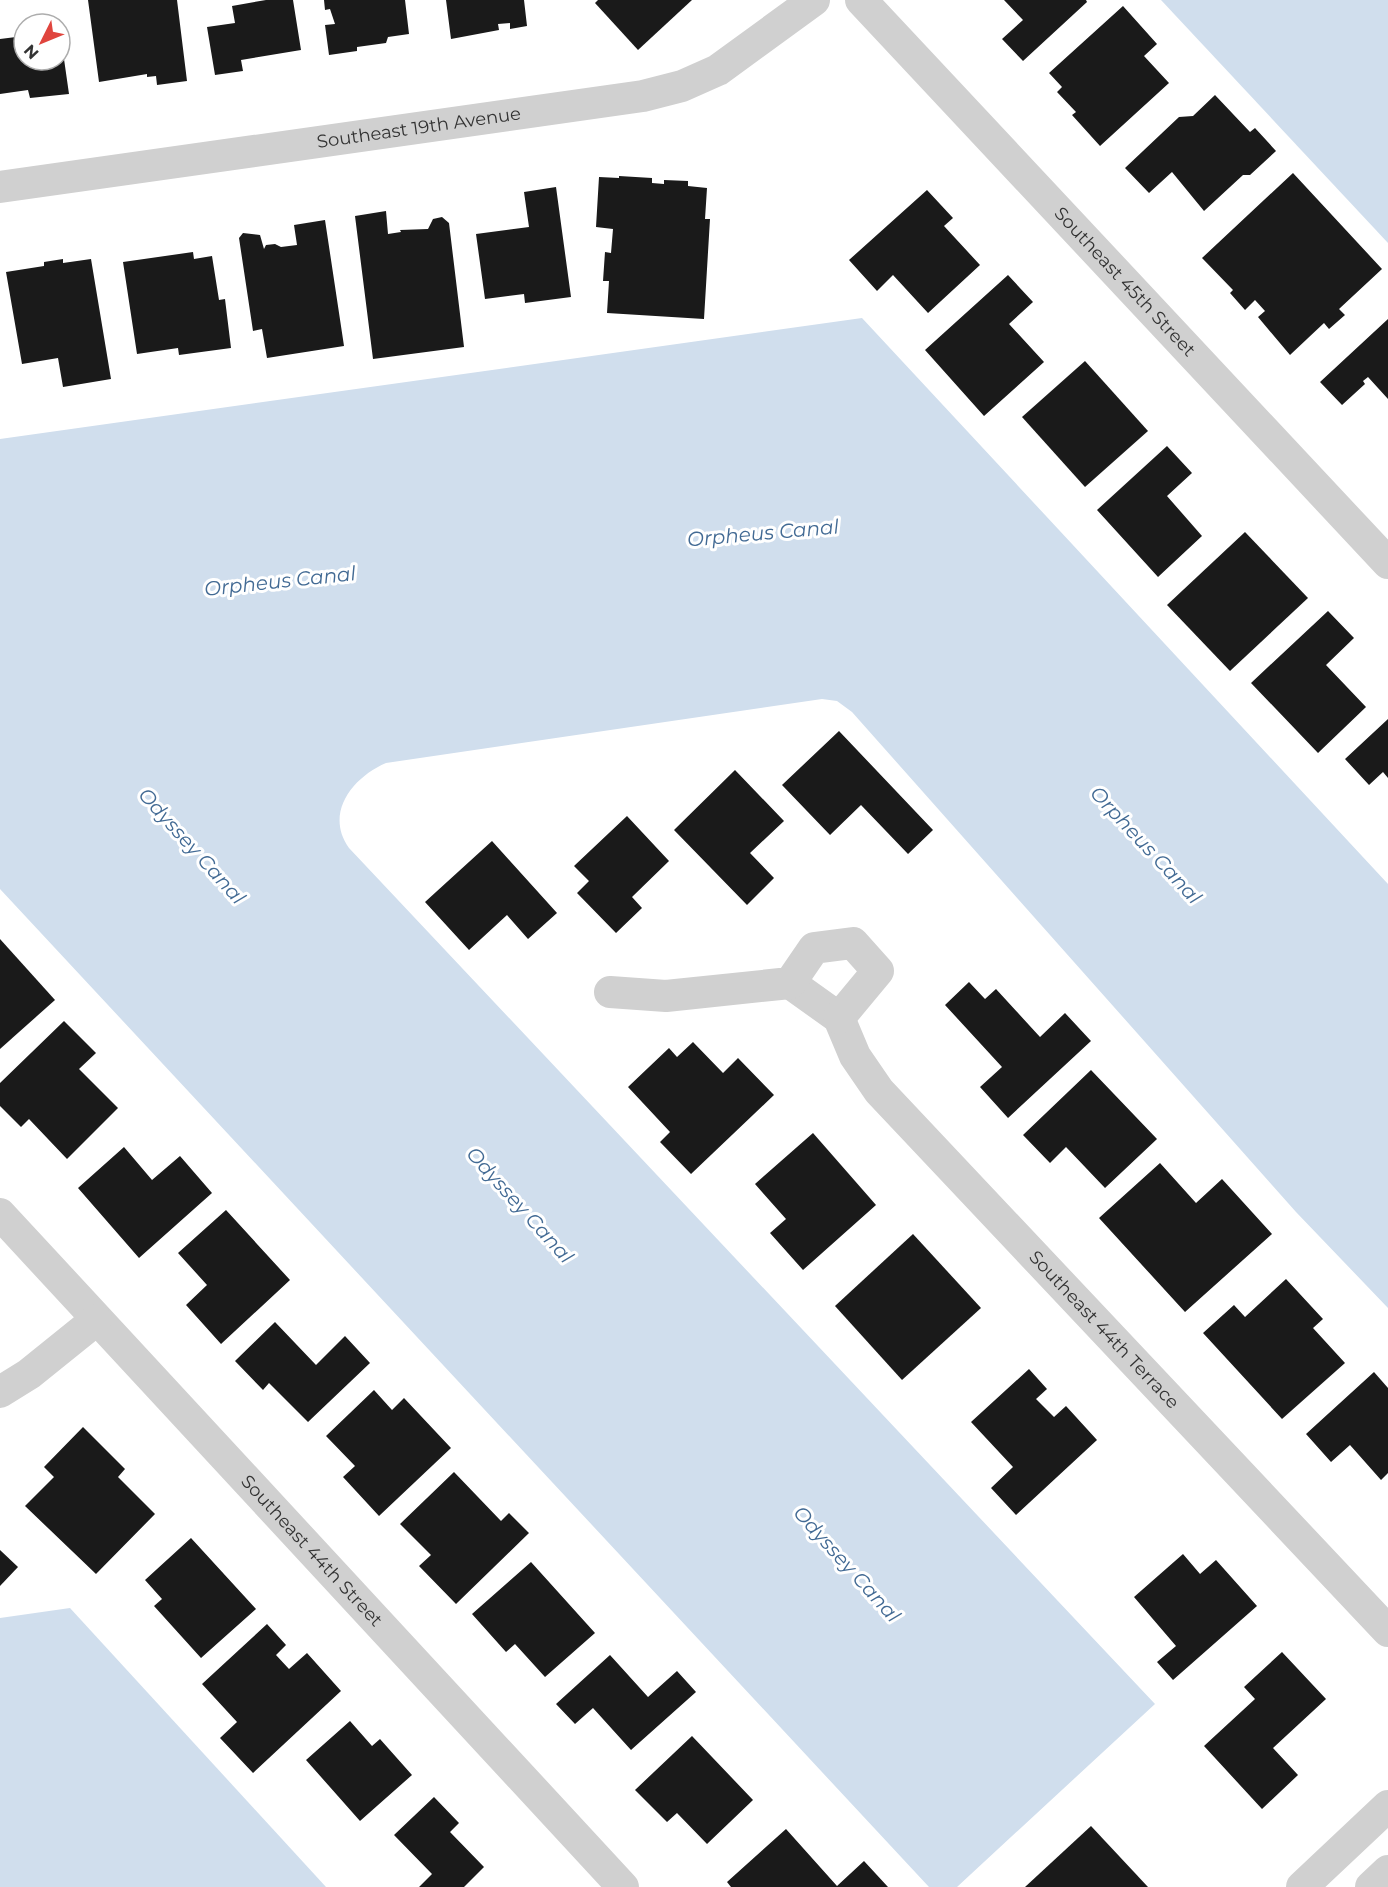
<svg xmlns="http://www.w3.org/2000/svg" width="1388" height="1887" viewBox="0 0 1388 1887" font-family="Montserrat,sans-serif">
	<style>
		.water { fill: #d0deed }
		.building { fill: #1a1a1a }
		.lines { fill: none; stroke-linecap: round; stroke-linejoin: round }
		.minor { stroke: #d0d0d0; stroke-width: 32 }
		.labels { text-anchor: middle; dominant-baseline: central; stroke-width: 6; stroke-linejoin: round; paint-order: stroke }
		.street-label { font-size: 18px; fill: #333; stroke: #fff }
		.water-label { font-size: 20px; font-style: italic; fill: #426a94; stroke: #fff }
	</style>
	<rect width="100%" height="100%" fill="#fff"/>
	<g class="water">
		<path d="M1161,0H1388V243Z"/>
		<path d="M862,318L1388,884V1308L1296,1212L852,712L837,701L822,699L386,763C353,777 324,813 349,848L1155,1704L957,1887H929L0,889V439Z"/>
		<path d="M70,1608L326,1887H0V1618Z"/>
	</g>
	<g class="building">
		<path d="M88,0H177L187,81L157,85L156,76L147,77V74L99,82Z"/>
		<path d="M266,0H293L301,50L241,60L243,71L215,75L207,27L235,23L232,6Z"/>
		<path d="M324,0H405L409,34L388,37L386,43L357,47V51L329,55L325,25L335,24L330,9L325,10Z"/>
		<path d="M446,0H524L527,26L510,29V23L498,24L499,30L451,39Z"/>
		<path d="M598,0H692L638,50L595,3Z"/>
		<path d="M1004,0H1086L1087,2L1023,61L1002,39L1023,20Z"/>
		<path d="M1123,6L1157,44L1144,56L1169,83L1100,146L1072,115L1076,112L1057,92L1062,87L1049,73Z"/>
		<path d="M59,19L60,24H27V23Z"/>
		<path d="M24,36V60H60L61,38L69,94L30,98L28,90L0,94V39Z"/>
		<path d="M1215,95L1250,132L1255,128L1276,151L1250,175H1243L1204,211L1172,172L1149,193L1125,168L1179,117L1193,116Z"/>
		<path d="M1293,173L1382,269L1339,309L1345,315L1329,329L1324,323L1290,355L1258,317L1265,311L1255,300L1245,310L1230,293L1233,290L1202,258Z"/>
		<path d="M619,176L652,178V183L664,184V180L688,181V186L707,188L705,219H710L704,319L607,313L609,281H603L605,252L611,253L613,229L596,227L599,177L619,178Z"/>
		<path d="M556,187L571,297L525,303L524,294L485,299L476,234L529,227L524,192Z"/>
		<path d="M927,190L953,218L944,226L980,265L928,313L893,275L877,291L849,260Z"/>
		<path d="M386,211L388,234L401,232L400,230L428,229L433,219L442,217L449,223L464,347L373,359L355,216Z"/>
		<path d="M325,220L344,346L267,358L262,329L253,331L239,238L243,233L260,235L264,249L266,245L275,244L281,247L297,245L294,225Z"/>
		<path d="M193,252L194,259L212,256L219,300L225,299L231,348L179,355L178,348L137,354L123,262Z"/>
		<path d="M63,259V263L91,259L111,379L63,387L58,358L22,364L6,272L44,266V262Z"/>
		<path d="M1008,275L1033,302L1009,324L1044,362L984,416L925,350Z"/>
		<path d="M1388,319V399L1368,377L1363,381L1365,384L1342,405L1320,382Z"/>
		<path d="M1085,361L1148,431L1085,487L1022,417Z"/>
		<path d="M1167,446L1192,473L1167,496L1202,536L1158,577L1097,510Z"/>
		<path d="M1245,532L1308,598L1230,671L1167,605Z"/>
		<path d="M1328,611L1354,638L1326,665L1366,707L1318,753L1251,683Z"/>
		<path d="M1388,719V778L1383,772L1369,785L1345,759Z"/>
		<path d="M839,731L933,830L908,854L861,805L830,835L782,785Z"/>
		<path d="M735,770L784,821L750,853L774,878L747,905L674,830Z"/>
		<path d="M627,816L669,861L632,897L642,908L616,933L577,893L589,881L574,866Z"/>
		<path d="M492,841L557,913L528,939L507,915L469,950L425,902Z"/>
		<path d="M0,939L55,1000L0,1049Z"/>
		<path d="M969,982L985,999L996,989L1040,1037L1065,1013L1091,1041L1008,1118L980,1087L1002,1067L945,1005Z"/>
		<path d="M64,1021L96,1053L79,1069L118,1108L67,1159L29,1119L21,1127L0,1106V1083Z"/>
		<path d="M693,1042L723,1073L738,1058L774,1095L691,1174L660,1142L670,1132L628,1087L669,1048L677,1057Z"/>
		<path d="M1091,1070L1157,1139L1105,1188L1066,1147L1050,1163L1023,1135Z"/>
		<path d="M813,1133L876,1205L803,1270L770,1233L786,1219L755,1184Z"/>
		<path d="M124,1147L152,1180L180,1156L212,1193L139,1258L78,1188Z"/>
		<path d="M1160,1163L1196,1203L1222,1179L1272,1234L1185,1312L1099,1218Z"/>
		<path d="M226,1210L290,1280L221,1344L186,1305L207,1285L178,1253Z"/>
		<path d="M913,1234L981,1308L902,1380L835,1306Z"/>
		<path d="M1286,1279L1323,1319L1313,1328L1345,1363L1282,1419L1203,1333L1234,1305L1245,1317Z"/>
		<path d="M275,1322L316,1365L345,1336L370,1363L308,1422L269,1383L263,1390L235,1361Z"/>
		<path d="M1029,1369L1047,1389L1036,1399L1054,1417L1066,1406L1097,1440L1016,1515L991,1488L1013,1467L971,1422Z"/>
		<path d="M1374,1372L1388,1388V1473L1381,1480L1350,1445L1331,1462L1306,1434Z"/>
		<path d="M374,1390L392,1410L404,1398L451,1448L379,1516L343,1477L355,1466L326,1436Z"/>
		<path d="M83,1427L125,1469L118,1477L155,1514L96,1574L25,1506L54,1477L44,1467Z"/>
		<path d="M454,1472L501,1521L509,1513L529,1533L456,1604L419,1566L431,1555L400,1524Z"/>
		<path d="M191,1538L256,1609L201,1658L154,1606L162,1599L145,1580Z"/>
		<path d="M0,1550L18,1567L0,1586Z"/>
		<path d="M1183,1554L1200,1574L1216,1560L1257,1606L1173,1680L1157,1662L1176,1646L1134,1597Z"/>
		<path d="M531,1562L595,1633L545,1677L515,1644L506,1652L472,1614Z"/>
		<path d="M267,1624L286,1645L276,1655L289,1669L307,1653L341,1691L253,1773L220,1738L237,1722L202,1684Z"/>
		<path d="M1282,1652L1326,1699L1273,1748L1298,1775L1262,1809L1204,1746L1255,1699L1244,1687Z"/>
		<path d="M610,1655L648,1697L677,1671L696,1692L631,1750L593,1708L575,1724L556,1704Z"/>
		<path d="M350,1721L372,1746L380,1739L412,1775L360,1821L306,1760Z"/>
		<path d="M692,1736L753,1800L707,1844L677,1813L667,1822L635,1790Z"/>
		<path d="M434,1797L459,1823L450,1832L484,1867L464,1887H419L432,1874L394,1835Z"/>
		<path d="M1091,1826L1148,1887H1025Z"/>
		<path d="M786,1829L837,1886L864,1861L888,1887H731L727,1882Z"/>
	</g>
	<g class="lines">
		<g class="minor">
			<path id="s1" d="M861,0L1388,563"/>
			<path id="s2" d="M0,187L643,96L682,86L718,70L814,0"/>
			<path id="s3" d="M790,983L839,1018L855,1056L879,1091L1388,1631"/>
			<path d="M610,992L666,996L790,983L814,948L853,943L878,971L839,1018"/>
			<path id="s4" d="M0,1214L623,1887"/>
			<path d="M0,1392L29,1374L96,1320"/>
			<path d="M1302,1887L1388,1806"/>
			<path d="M1371,1887L1388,1871"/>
		</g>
	</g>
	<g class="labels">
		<g class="street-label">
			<text stroke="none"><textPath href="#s2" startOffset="423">Southeast 19th Avenue</textPath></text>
			<text stroke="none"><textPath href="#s1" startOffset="386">Southeast 45th Street</textPath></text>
			<text stroke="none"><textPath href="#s3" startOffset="472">Southeast 44th Terrace</textPath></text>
			<text stroke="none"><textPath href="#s4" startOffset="459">Southeast 44th Street</textPath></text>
		</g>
		<g class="water-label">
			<text transform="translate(763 533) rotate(-5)">Orpheus Canal</text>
			<text transform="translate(280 581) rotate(-6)">Orpheus Canal</text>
			<text transform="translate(1146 845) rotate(47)">Orpheus Canal</text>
			<text transform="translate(192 846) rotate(48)">Odyssey Canal</text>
			<text transform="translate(520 1205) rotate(48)">Odyssey Canal</text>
			<text transform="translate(847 1564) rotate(48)">Odyssey Canal</text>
		</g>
	</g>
	<g transform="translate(42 42) rotate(227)"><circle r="28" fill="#ffffff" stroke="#adadad" stroke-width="1.5"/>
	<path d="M0-4.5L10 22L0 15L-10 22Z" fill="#e0453e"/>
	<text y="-9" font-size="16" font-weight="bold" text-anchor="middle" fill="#333333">N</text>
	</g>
</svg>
